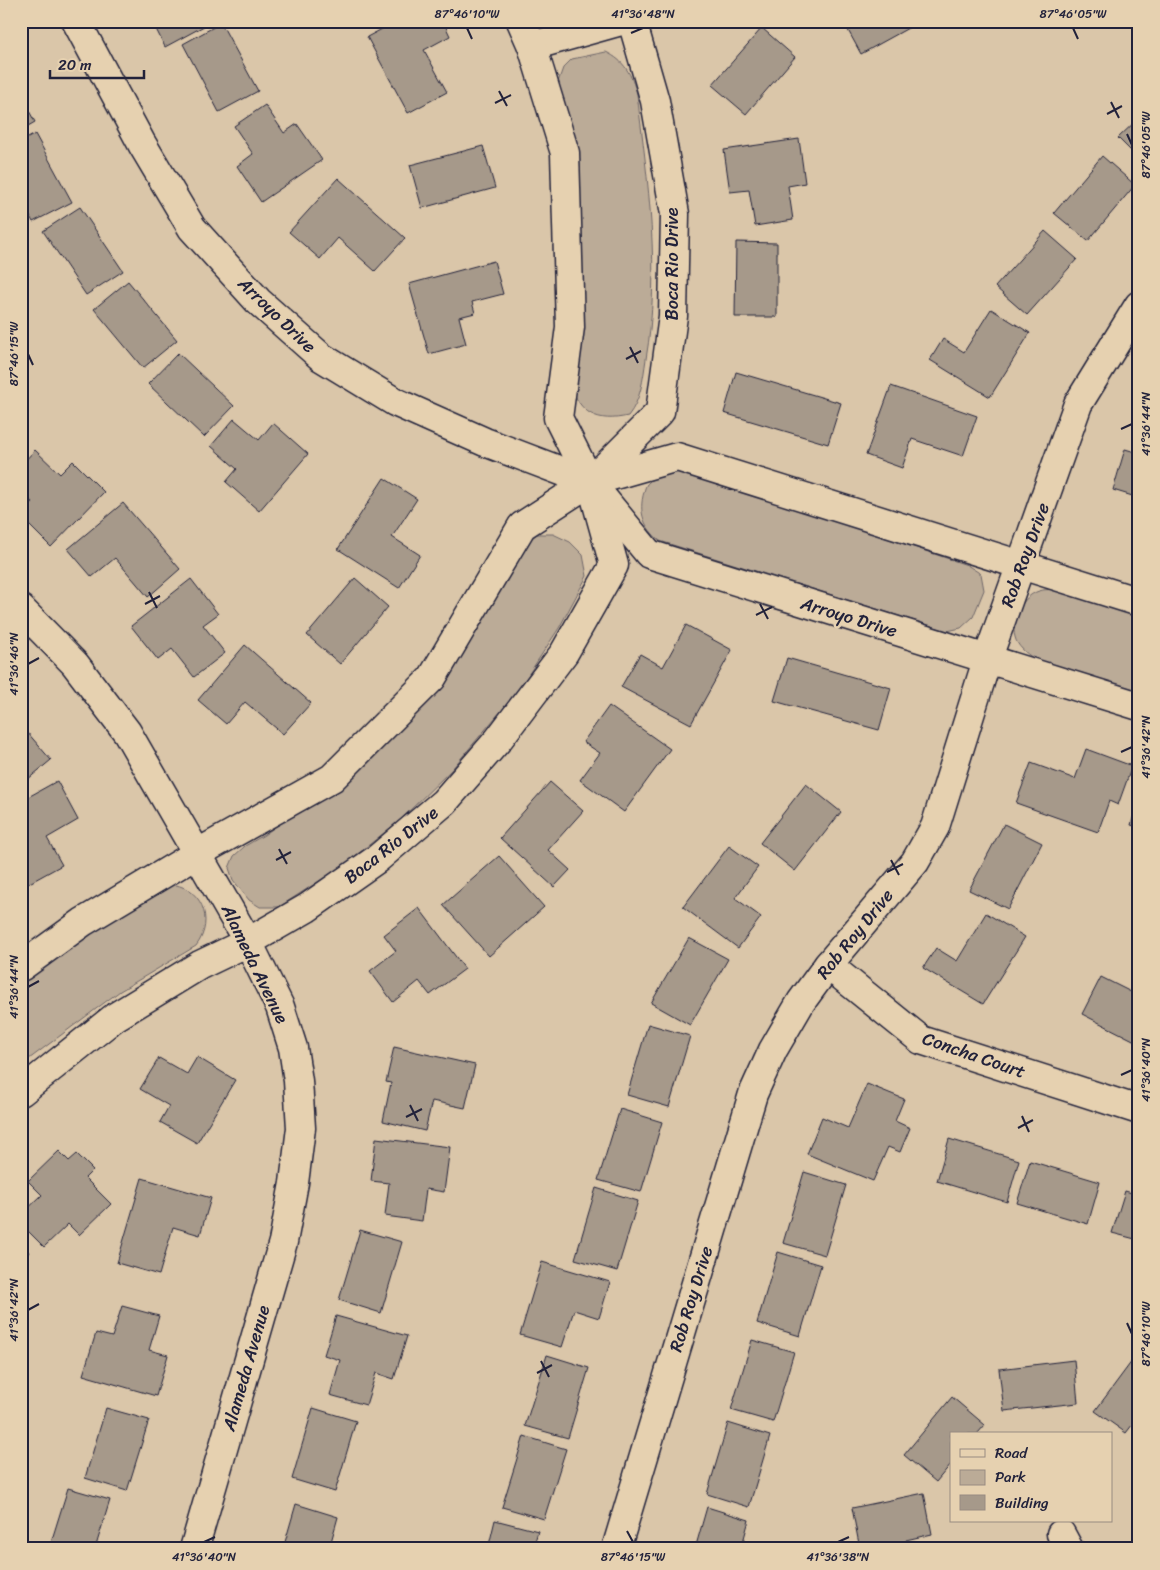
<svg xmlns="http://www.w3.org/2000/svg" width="1160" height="1570" viewBox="0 0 1160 1570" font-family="Sriracha,sans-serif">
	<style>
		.green { fill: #bbab97; stroke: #6e6669 }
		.building { fill: #a6998a; stroke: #22223b }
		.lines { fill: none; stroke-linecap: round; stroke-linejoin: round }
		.minor-casing { stroke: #22223b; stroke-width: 31 }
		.minor { stroke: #e6d1b0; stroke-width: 28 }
		.ticks { fill: none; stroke: #22223b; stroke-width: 2 }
		.labels { text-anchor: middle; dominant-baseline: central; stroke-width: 5; stroke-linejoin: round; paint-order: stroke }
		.street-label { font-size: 18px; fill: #22223b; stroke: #e6d1b0 }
		.neatline { fill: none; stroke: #22223b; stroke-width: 2 }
		.ticks-label { font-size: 12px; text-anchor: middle; fill: #22223b }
	</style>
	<rect width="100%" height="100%" fill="#dac6a9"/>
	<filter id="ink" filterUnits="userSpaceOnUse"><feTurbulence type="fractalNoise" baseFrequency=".02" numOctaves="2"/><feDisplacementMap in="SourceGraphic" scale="10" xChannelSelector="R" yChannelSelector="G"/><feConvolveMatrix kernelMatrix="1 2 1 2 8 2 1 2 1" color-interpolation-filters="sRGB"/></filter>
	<g filter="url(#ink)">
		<g class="green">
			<path d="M606,52C625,61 631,74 637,94C648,182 661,271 646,359C643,379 641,400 628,416C598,423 579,414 571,384L583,283L581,207L569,125L558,82L563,68L572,59Z"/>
			<path d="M674,470L694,473L967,565L981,574L984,590L973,617L961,628L947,631L660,541C644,527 638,513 644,492C645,488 646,484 649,482C656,475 665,473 674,470Z"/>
			<path d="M537,534H553L570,542L583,555L587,576L559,628L517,692L452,769L400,820L344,865L279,907H260L249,900L233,880L229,868L234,856L245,846L264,835L348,774L523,545Z"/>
			<path d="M1055,589L1139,616V691L1033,658C1026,653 1017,646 1015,637C1010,620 1022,596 1039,591C1044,589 1050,590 1055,589Z"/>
			<path d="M168,884C201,885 216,920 196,946L120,991L21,1065V977Z"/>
		</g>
		<g class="building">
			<path d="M152,21H202L204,26L165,47Z"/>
			<path d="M397,21H443L450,36L424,50L447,92L408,113L367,37Z"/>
			<path d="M843,21H921L861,54Z"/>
			<path d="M221,23L258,91L219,112L183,44Z"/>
			<path d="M762,28L795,57L746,114L712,85Z"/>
			<path d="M21,96L35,122L21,130Z"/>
			<path d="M265,105L284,133L297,124L322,160L261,202L237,166L253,154L234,126Z"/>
			<path d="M1139,118V159L1118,138Z"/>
			<path d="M35,134L72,202L33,222L21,200V142Z"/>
			<path d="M799,139L805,183L788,186L793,220L755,226L749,190L730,192L724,150Z"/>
			<path d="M483,146L495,188L422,208L410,165Z"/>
			<path d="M1102,156L1135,185L1088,241L1054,213Z"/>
			<path d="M338,178L405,238L375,271L338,238L320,259L289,232Z"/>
			<path d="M80,207L123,271L86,295L43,231Z"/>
			<path d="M1045,231L1077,259L1027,315L995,287Z"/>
			<path d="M736,242L777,243V317H735Z"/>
			<path d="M494,261L503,294L472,302L475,313L459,317L466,344L429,354L409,284Z"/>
			<path d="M128,281L177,340L143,368L94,309Z"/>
			<path d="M991,309L1030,333L990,397L930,360L943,339L964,352Z"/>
			<path d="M178,353L234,406L204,437L148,384Z"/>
			<path d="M736,372L841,403L828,444L724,413Z"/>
			<path d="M891,386L977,416L963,456L912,439L902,468L866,455Z"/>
			<path d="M234,419L259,440L273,423L308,454L259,511L226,482L237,469L211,446Z"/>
			<path d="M1125,449L1139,453V498L1113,490Z"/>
			<path d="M35,450L60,474L73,461L104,492L51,547L21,517V514L32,502L21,491V465Z"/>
			<path d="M384,478L417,499L392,537L420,555L399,588L338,549Z"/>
			<path d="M123,503L180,569L148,597L115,558L92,577L68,549Z"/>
			<path d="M355,578L388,607L340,664L307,635Z"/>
			<path d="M191,579L218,614L203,625L225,653L194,677L172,649L158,660L131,626Z"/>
			<path d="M686,625L732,650L691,724L621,687L640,654L663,667Z"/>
			<path d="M245,645L311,703L283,734L245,702L226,724L198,700Z"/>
			<path d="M787,658L891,688L879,730L774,701Z"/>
			<path d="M609,706L670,749L624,812L580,780L600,753L583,742Z"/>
			<path d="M21,725L51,760L21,785Z"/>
			<path d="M1086,749L1132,766L1118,805L1109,801L1098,832L1016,803L1031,763L1075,779Z"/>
			<path d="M57,781L78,820L47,838L62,865L24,886L21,882V801Z"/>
			<path d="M550,782L583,811L548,850L570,870L554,887L500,838Z"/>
			<path d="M806,784L841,812L795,871L760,843Z"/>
			<path d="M1139,798V827L1131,825Z"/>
			<path d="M1004,824L1042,843L1008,909L969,890Z"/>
			<path d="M729,846L758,867L735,898L761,917L738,948L683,907Z"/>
			<path d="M499,856L544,907L489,956L443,905Z"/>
			<path d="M419,908L465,969L430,995L419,981L393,1002L370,971L396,951L384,935Z"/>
			<path d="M986,913L1025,937L983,1004L923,968L936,948L957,961Z"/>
			<path d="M689,938L728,959L690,1025L651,1003Z"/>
			<path d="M1101,977L1139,996V1043L1082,1014Z"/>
			<path d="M648,1024L690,1036L669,1107L627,1095Z"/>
			<path d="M394,1047L475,1065L465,1108L432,1101L425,1131L383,1121L391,1083L386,1082Z"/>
			<path d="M197,1057L235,1080L197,1143L160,1122L169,1106L140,1089L159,1058L187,1074Z"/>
			<path d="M867,1084L904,1099L895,1121L910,1128L900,1152L888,1147L873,1181L807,1154L822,1117L848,1128Z"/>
			<path d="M620,1109L662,1122L641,1192L598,1180Z"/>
			<path d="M376,1138L450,1147L444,1192L426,1189L422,1221L385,1216L389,1183L371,1181Z"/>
			<path d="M949,1139L1019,1160L1007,1202L937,1181Z"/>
			<path d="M59,1151L69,1161L77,1154L93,1170L85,1178L111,1204L79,1235L68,1224L44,1247L21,1224V1215L42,1195L28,1181Z"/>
			<path d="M1030,1161L1100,1182L1088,1224L1017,1203Z"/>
			<path d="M804,1172L846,1185L825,1255L783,1243Z"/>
			<path d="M142,1178L211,1198L200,1235L173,1227L159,1275L117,1263Z"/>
			<path d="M596,1188L638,1201L617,1271L575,1259Z"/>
			<path d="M1125,1191L1139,1195V1240L1112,1233Z"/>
			<path d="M360,1230L402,1242L381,1313L339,1300Z"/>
			<path d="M21,1246L29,1252L21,1262Z"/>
			<path d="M778,1252L821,1265L800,1336L757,1323Z"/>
			<path d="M542,1262L610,1282L599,1318L574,1310L562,1347L520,1335Z"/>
			<path d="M122,1306L159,1316L149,1350L168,1355L156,1396L83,1375L96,1333L112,1337Z"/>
			<path d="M336,1316L407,1336L394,1379L376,1373L366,1405L330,1395L340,1360L324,1355Z"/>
			<path d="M752,1340L794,1352L773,1422L731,1410Z"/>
			<path d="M1138,1353L1139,1416L1126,1433L1095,1411Z"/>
			<path d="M547,1355L589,1368L568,1438L525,1426Z"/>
			<path d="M1074,1360L1078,1403L1004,1411L999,1369Z"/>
			<path d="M952,1397L985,1425L977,1434H951V1464L936,1482L904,1455Z"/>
			<path d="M106,1408L149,1420L127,1491L85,1478Z"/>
			<path d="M313,1408L356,1421L335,1492L292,1479Z"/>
			<path d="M728,1423L770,1436L749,1507L707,1494Z"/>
			<path d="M524,1436L566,1449L544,1519L502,1507Z"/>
			<path d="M68,1488L110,1500L95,1549H49Z"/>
			<path d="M924,1493L932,1534L906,1540L908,1549H860L852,1508Z"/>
			<path d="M296,1504L338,1517L329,1549H283Z"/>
			<path d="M707,1507L749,1520L741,1549H695Z"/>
			<path d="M495,1520L538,1531L533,1549H488Z"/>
		</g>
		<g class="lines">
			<defs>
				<g id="minor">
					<path d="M76,21L142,144L192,228L258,301L321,357L395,402L485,442L590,482L649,554L1139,706"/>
					<path d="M532,46L621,21"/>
					<path d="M591,481L660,412L673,316L675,214L655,101L632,21"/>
					<path d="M590,482L677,457L1139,602"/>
					<path d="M21,609L75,664L127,732L248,942L280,1007L293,1048L298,1081L301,1128L294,1183L283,1242L194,1549"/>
					<path d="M828,965L921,1040L1139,1110"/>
					<path d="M21,967L83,922L198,853L332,778L432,678L522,526L590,482L558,418L570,327L565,153L532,46L521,21"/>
					<path d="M21,1092L115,1017L200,965L248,942L307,908L377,859L444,802L498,740L564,653L614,565L594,493"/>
					<path d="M1061,1534L1069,1549"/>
					<path d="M616,1549L753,1094L773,1050L801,1002L828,965L915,862L935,827L987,660L1078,404L1139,305"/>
				</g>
			</defs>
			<use href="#minor" class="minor-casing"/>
			<use href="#minor" class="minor"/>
		</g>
	</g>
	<path class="ticks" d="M467,28L472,39M1073,28L1078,39M631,33L643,28M499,91L507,106M1111,102L1119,118M495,103L511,95M1107,114L1122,106M1127,134L1132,145M630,347L638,363M28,354L33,365M626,359L641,351M1121,429L1132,424M149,592L157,608M145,604L160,596M760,604L768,619M756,615L772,607M28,664L39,658M1121,752L1132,747M279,849L287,864M276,860L291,852M891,860L899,875M887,872L903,864M28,987L39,981M1121,1075L1132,1070M410,1105L418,1121M1022,1116L1029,1132M406,1117L422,1109M1018,1128L1033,1120M28,1310L39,1304M1127,1323L1132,1334M541,1361L549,1377M537,1373L552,1365M627,1531L633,1542M204,1542L215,1537M838,1542L849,1537"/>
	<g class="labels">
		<g class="street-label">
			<text transform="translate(672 264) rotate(-90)">Boca Rio Drive</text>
			<text transform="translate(277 315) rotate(44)">Arroyo Drive</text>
			<text transform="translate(1025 555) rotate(-70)">Rob Roy Drive</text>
			<text transform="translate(849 617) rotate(17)">Arroyo Drive</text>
			<text transform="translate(391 845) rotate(-38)">Boca Rio Drive</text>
			<text transform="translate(855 934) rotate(-51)">Rob Roy Drive</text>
			<text transform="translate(255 964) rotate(64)">Alameda Avenue</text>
			<text transform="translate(974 1055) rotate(19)">Concha Court</text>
			<text transform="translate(691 1299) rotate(-73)">Rob Roy Drive</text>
			<text transform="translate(246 1368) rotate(-74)">Alameda Avenue</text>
		</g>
	</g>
	<rect width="1160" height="1570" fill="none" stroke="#e6d1b0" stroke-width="55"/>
	<rect x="950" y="1432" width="162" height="90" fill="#e6d1b0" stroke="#988b81"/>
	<rect x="960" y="1449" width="25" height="8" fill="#e6d1b0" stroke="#988b81"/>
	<text x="995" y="1458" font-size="15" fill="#22223b">Road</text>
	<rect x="960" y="1470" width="25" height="15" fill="#bbab97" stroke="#988b81"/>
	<text x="995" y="1482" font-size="15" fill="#22223b">Park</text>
	<rect x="960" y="1495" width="25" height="15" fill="#a6998a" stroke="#988b81"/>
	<text x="995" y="1508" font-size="15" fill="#22223b">Building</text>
	<path d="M50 70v8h94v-8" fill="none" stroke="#22223b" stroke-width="2.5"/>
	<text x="58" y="70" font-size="15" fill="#22223b" stroke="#e6d1b0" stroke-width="4" paint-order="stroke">20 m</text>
	<rect x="28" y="28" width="1104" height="1514" class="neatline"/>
	<g class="ticks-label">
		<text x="467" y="18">87°46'10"W</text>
		<text x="643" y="18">41°36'48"N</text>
		<text x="1073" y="18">87°46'05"W</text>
		<text transform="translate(1146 145) rotate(-90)" y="4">87°46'05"W</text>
		<text transform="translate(14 354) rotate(-90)" y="4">87°46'15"W</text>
		<text transform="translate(1146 424) rotate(-90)" y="4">41°36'44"N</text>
		<text transform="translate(14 664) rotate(-90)" y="4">41°36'46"N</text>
		<text transform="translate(1146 747) rotate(-90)" y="4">41°36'42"N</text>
		<text transform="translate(14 987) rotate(-90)" y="4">41°36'44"N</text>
		<text transform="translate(1146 1070) rotate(-90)" y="4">41°36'40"N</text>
		<text transform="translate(14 1310) rotate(-90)" y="4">41°36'42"N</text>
		<text transform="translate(1146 1334) rotate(-90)" y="4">87°46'10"W</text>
		<text x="204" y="1561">41°36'40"N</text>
		<text x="633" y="1561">87°46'15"W</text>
		<text x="838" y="1561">41°36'38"N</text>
	</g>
</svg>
